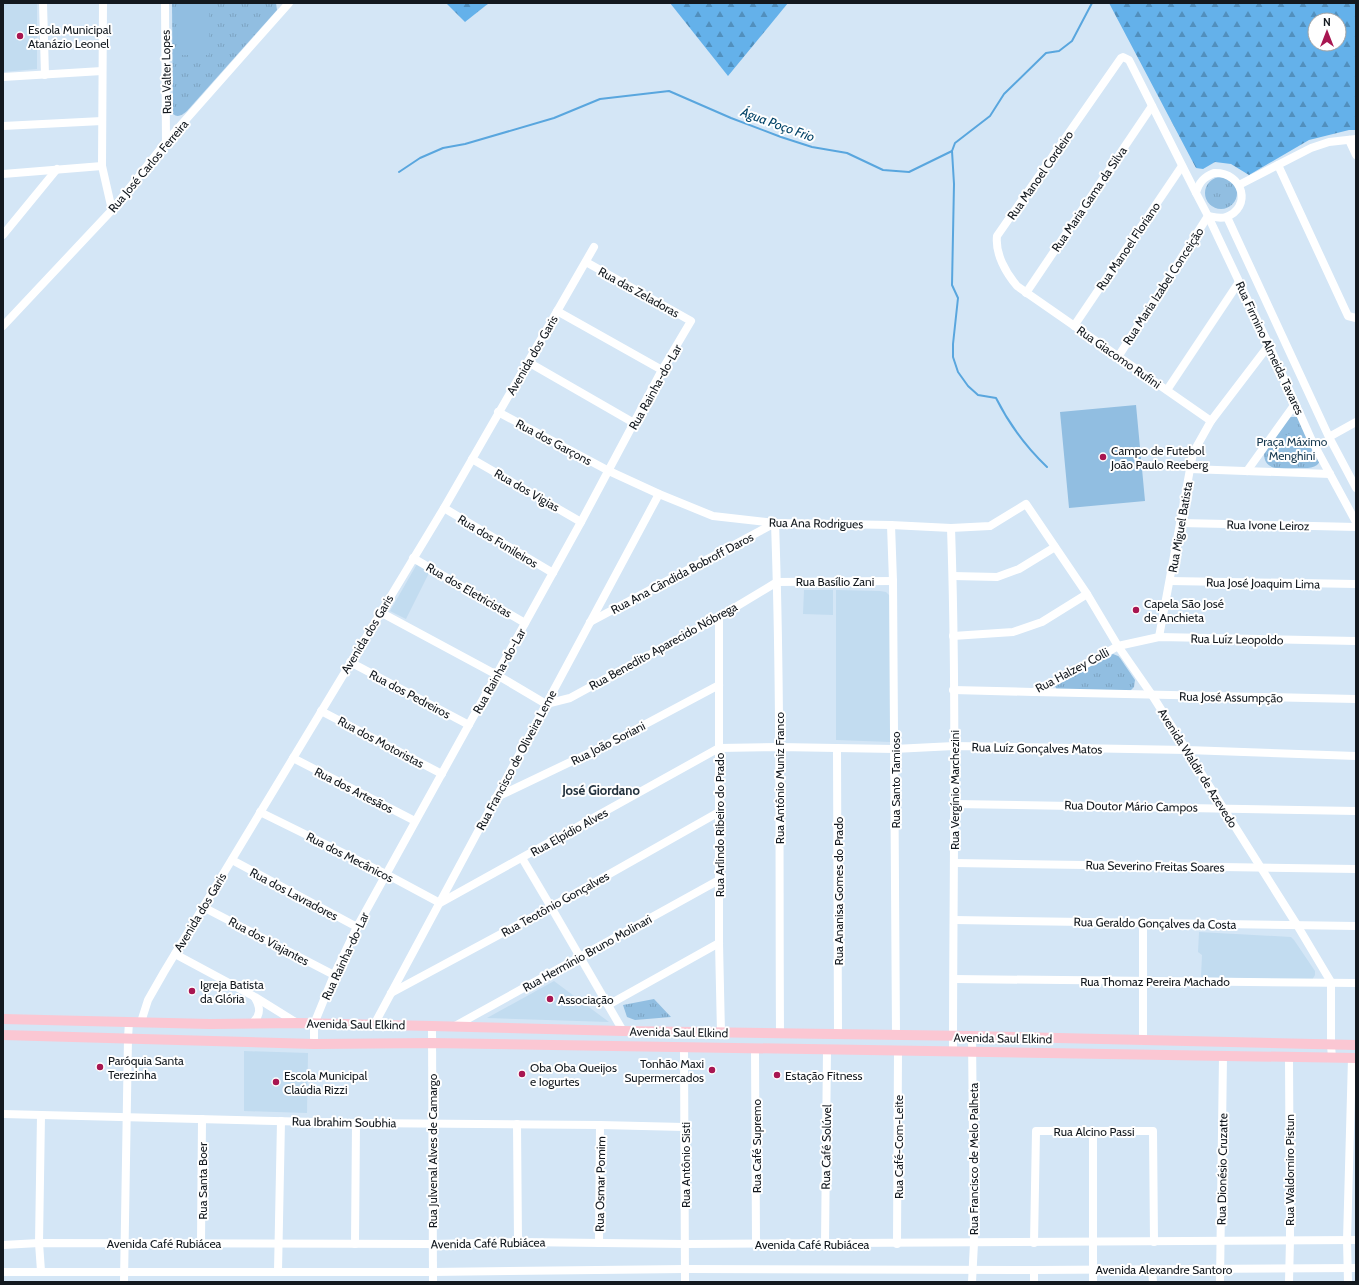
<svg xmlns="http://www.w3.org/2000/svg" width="1359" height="1285" viewBox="0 0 1359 1285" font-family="Cabin,sans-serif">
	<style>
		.built { fill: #c2dcf0 }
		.grass { fill: url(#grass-tufts) }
		.forest { fill: url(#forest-firs); fill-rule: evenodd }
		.pitch { fill: #91bee1 }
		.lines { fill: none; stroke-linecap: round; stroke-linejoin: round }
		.stream { stroke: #59a6de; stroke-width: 2 }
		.minor { stroke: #fff; stroke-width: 8 }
		.major { stroke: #fbc7d3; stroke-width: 10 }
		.poi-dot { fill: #a81651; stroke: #fff; stroke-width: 1.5 }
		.labels { text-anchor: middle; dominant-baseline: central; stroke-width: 4; stroke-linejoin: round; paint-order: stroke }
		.poi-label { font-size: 12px; fill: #13191f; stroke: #fff; text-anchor: start }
		.street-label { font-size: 12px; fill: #13191f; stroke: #fff }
		.park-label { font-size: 12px; fill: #173950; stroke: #fff }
		.water-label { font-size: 13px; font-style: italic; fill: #014266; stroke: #fff }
		.neighbourhood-label { font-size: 13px; font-weight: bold; fill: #24333f; stroke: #fff }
	</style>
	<defs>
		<pattern id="grass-tufts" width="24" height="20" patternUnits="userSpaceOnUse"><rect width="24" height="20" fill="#91bee1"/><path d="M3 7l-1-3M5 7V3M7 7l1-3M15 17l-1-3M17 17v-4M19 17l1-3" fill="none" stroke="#7ca3c1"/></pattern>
		<pattern id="forest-firs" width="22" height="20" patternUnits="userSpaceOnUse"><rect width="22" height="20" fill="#64b1ea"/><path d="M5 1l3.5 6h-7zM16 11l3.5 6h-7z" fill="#518fbd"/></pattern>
	</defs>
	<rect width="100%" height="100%" fill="#d4e6f6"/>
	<g class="built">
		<path d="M3,3H37V69L3,72Z"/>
		<path d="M417,564L430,571L406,619L390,611Z"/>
		<path d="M804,590H833V615L803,614Z"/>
		<path d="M836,590L880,591L886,592L890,596L891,742L836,740Z"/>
		<path d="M1199,932L1291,937L1294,940L1315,971V975L1312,980H1309L1201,977L1202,955L1198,952Z"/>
		<path d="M554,981L609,1022L487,1018Z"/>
		<path d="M244,1051L308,1053L307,1113L244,1111Z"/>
	</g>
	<g class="grass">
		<path d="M172,3H276L277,10L187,111C182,115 178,118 173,114Z"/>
		<circle cx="1221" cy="193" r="16"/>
		<path d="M1291,417H1298L1320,460C1319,463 1319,463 1317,465C1312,469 1304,468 1298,468C1285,469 1263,473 1264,452L1288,418Z"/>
		<path d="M1113,654L1118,656L1120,658L1135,680L1134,687L1129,692L1057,690L1055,686L1057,683Z"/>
		<path d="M654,999L671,1017L635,1020L627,1017L623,1005Z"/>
	</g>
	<g class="forest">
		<path d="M446,3H489L465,22Z"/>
		<path d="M670,3H788L728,76Z"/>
		<path d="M1109,3H1356V130H1349L1309,140L1249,175L1231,164L1215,162L1203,169L1196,168ZM1315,20H1339V44H1315Z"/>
	</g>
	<g class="pitch">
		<path d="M209,3V55H178L177,4Z"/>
		<path d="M1136,405L1145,501L1069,508L1060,412Z"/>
		<path d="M1298,429L1312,456L1296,463L1283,437Z"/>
	</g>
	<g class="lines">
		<g class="stream">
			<path d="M952,151L954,184L952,285L958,298L953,344V357L958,372L968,386L978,395L996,398C1009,424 1026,447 1047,467"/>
			<path d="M399,172L420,158L443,148L465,144L554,118L600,99L669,91L731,118L781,137L812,147L847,153L883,170L909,172L952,151L955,143L990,116L1004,94L1046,53L1059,51L1072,41L1092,3"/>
		</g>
		<g class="minor">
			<path d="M43,3L45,75"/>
			<path d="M103,3L102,166L112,210"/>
			<path d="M165,3L166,142"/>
			<path d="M3,77L102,71"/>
			<path d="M3,126L102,121"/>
			<path d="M1349,140L1356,155"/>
			<path d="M1278,165L1348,316L1356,318"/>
			<path d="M1214,173C1244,172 1252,208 1226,217C1220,219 1214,217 1208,216L1196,193C1199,182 1204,177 1214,173Z"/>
			<path d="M3,174L102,166"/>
			<path d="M1239,185L1311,148L1329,142L1356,139"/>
			<path d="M1196,193L1129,60L1123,57L1121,58L997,236C995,254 1006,273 1017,286L1211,421"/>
			<path d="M1208,216L1269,345L1312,441L1356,522"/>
			<path d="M1227,217L1329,437L1356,488"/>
			<path d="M3,235L57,169"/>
			<path d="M1026,293L1152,106"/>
			<path d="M557,311L662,370"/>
			<path d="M3,326L112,210L166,142L289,3"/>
			<path d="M1074,326L1182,166"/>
			<path d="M1118,357L1208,216"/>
			<path d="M528,362L634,423"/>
			<path d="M1167,390L1239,282"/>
			<path d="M498,412L609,471L659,494L713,516L775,523L891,525L951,528L990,526L1026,504L1087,594L1118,646L1152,695L1297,925L1331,982V1045L1332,1058"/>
			<path d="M1329,437L1356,422"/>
			<path d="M472,459L581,522"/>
			<path d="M1190,469L1330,474"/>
			<path d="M1247,471L1295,404"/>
			<path d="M444,508L553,573"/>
			<path d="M1180,523L1356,527"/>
			<path d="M891,525L893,581L896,1035"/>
			<path d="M951,528C957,703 953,877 953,1052"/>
			<path d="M413,558L525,623"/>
			<path d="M953,576L997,577L1019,569L1055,547"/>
			<path d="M1170,581L1356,584"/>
			<path d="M380,612L497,675L546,704L570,698L719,617L777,582L893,581"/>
			<path d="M719,617V943L721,1033"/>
			<path d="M590,622L775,523C781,693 779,863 780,1033"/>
			<path d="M953,636L1013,632L1042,622L1087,594"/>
			<path d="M1159,637L1193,453L1211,421L1269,345"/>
			<path d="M350,662L469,725"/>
			<path d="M953,690L1033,692L1060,679L1118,646L1159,637L1356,641"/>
			<path d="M1035,692L1356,699"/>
			<path d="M321,711L442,774"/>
			<path d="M837,748L838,1034"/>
			<path d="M293,758L415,821"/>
			<path d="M495,798L610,743L719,685"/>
			<path d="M954,804L1356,811"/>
			<path d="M260,812L386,874L440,903L719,748L779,747L894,749L954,746L1187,750L1356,756"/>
			<path d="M522,858L551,907L623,1031"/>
			<path d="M232,860L357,927"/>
			<path d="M954,863L1356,869"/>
			<path d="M203,907L334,975"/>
			<path d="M954,920L1356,926"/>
			<path d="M1143,923V1041"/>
			<path d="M175,954L255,997L297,1023"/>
			<path d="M954,979L1356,983"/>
			<path d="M391,993L551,907L719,812"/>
			<path d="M608,1005L719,943"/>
			<path d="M141,1022L148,1000L164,972L444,508L594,247"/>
			<path d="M251,1024C261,1016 261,1008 255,998"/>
			<path d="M374,1025L659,494"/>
			<path d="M432,1026L433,1282"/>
			<path d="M455,1026L719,880"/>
			<path d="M314,1044V1024L334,975L357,927L581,522L662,370L691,321L586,262"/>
			<path d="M684,1047L685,1282"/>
			<path d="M755,1048L756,1244"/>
			<path d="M3,1114L356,1123L600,1125L684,1127"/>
			<path d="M41,1115L39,1243L41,1271"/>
			<path d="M517,1124L518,1242"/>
			<path d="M1093,1131V1282"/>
			<path d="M599,1243L600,1125"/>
			<path d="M1034,1243L1036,1131H1153L1154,1242"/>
			<path d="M201,1244L202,1119"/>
			<path d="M355,1244L356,1123"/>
			<path d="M825,1244L827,1050"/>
			<path d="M897,1244L898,1051"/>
			<path d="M3,1245L39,1243L433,1244L518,1242L685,1244L1356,1240"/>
			<path d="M1152,1269L1153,1282"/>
			<path d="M1034,1270V1282"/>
			<path d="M278,1271L281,1121"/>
			<path d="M3,1272H433L685,1269L1034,1270L1356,1268"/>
			<path d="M124,1282L128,1038L129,1022"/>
			<path d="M972,1282L974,1243L972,1036"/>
			<path d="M1220,1282L1223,1056"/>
			<path d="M1289,1282L1290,1240L1289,1057"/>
			<path d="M1348,1282L1347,1240L1352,1058"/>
		</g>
		<g class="major">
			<path d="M3,1019L210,1024L297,1023L432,1026L623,1031L972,1036L1356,1045"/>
			<path d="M3,1035L314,1044L432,1043L1356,1058"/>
		</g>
	</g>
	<g class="poi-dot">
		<circle cx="20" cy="36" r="4"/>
		<circle cx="1103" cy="457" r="4"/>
		<circle cx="1136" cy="610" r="4"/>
		<circle cx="192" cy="991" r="4"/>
		<circle cx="550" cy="999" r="4"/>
		<circle cx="100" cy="1067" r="4"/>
		<circle cx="712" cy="1070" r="4"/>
		<circle cx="522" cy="1074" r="4"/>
		<circle cx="777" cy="1075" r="4"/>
		<circle cx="276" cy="1082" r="4"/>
	</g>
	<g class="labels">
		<g class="poi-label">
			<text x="28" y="29">Escola Municipal<tspan x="28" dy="14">Atanázio Leonel</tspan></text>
			<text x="1111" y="450">Campo de Futebol<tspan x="1111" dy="14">João Paulo Reeberg</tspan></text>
			<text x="1144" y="603">Capela São José<tspan x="1144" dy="14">de Anchieta</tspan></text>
			<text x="200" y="984">Igreja Batista<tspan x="200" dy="14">da Glória</tspan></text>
			<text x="558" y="999">Associação</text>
			<text x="108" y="1060">Paróquia Santa<tspan x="108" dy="14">Terezinha</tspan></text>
			<text x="704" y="1063" text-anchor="end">Tonhão Maxi<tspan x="704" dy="14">Supermercados</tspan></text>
			<text x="530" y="1067">Oba Oba Queijos<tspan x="530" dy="14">e Iogurtes</tspan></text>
			<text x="284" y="1075">Escola Municipal<tspan x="284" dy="14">Claúdia Rizzi</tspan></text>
			<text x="785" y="1075">Estação Fitness</text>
		</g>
		<g class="street-label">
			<text transform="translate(166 72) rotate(-91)">Rua Valter Lopes</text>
			<text transform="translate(148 166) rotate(-50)">Rua José Carlos Ferreira</text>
			<text transform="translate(1040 175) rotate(-55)">Rua Manoel Cordeiro</text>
			<text transform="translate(1089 199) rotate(-56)">Rua Maria Gama da Silva</text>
			<text transform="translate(1128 246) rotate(-56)">Rua Manoel Floriano</text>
			<text transform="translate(1163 286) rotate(-57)">Rua Maria Izabel Conceição</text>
			<text transform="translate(639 292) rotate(29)">Rua das Zeladoras</text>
			<text transform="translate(1270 348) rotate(65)">Rua Firmino Almeida Tavares</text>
			<text transform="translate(532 355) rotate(-60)">Avenida dos Garis</text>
			<text transform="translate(1119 357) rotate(35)">Rua Giacomo Rufini</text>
			<text transform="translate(655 387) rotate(-61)">Rua Rainha-do-Lar</text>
			<text transform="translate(554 442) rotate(28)">Rua dos Garçons</text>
			<text transform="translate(527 490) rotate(30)">Rua dos Vigias</text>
			<text transform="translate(816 523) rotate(1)">Rua Ana Rodrigues</text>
			<text transform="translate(1268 525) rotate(1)">Rua Ivone Leiroz</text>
			<text transform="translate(1180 527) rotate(-80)">Rua Miguel Batista</text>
			<text transform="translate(498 541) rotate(31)">Rua dos Funileiros</text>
			<text transform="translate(682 573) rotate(-28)">Rua Ana Cândida Bobroff Daros</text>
			<text x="835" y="581">Rua Basílio Zani</text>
			<text transform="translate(1263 583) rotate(1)">Rua José Joaquim Lima</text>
			<text transform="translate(469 590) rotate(30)">Rua dos Eletricistas</text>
			<text transform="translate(367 634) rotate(-59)">Avenida dos Garis</text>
			<text transform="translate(1237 639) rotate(1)">Rua Luíz Leopoldo</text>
			<text transform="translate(663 646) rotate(-29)">Rua Benedito Aparecido Nóbrega</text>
			<text transform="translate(1072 670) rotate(-28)">Rua Halzey Colli</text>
			<text transform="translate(499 671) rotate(-61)">Rua Rainha-do-Lar</text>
			<text transform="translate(410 694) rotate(28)">Rua dos Pedreiros</text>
			<text transform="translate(1231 697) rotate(1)">Rua José Assumpção</text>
			<text transform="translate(381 742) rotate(28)">Rua dos Motoristas</text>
			<text transform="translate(608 743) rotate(-27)">Rua João Soriani</text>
			<text transform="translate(1037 748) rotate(1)">Rua Luíz Gonçalves Matos</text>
			<text transform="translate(516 760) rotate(-62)">Rua Francisco de Oliveira Leme</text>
			<text transform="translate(1198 768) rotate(58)">Avenida Waldir de Azevedo</text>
			<text transform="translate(779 778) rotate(-90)">Rua Antônio Muniz Franco</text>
			<text transform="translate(895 780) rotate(-90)">Rua Santo Tamioso</text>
			<text transform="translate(354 790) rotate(27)">Rua dos Artesãos</text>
			<text transform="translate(954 790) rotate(-90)">Rua Vergínio Marchezini</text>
			<text transform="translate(1131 806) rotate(1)">Rua Doutor Mário Campos</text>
			<text transform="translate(719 825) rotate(-90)">Rua Arlindo Ribeiro do Prado</text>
			<text transform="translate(569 832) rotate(-29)">Rua Elpídio Alves</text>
			<text transform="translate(350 857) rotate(27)">Rua dos Mecânicos</text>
			<text transform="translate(1155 866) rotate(1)">Rua Severino Freitas Soares</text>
			<text transform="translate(838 891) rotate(-90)">Rua Ananisa Gomes do Prado</text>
			<text transform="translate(294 894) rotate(28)">Rua dos Lavradores</text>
			<text transform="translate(555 904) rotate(-29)">Rua Teotônio Gonçalves</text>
			<text transform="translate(200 912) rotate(-59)">Avenida dos Garis</text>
			<text transform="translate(1155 923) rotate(1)">Rua Geraldo Gonçalves da Costa</text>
			<text transform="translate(269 941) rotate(28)">Rua dos Viajantes</text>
			<text transform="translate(587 953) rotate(-29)">Rua Hermínio Bruno Molinari</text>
			<text transform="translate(345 956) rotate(-65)">Rua Rainha-do-Lar</text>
			<text x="1155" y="981">Rua Thomaz Pereira Machado</text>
			<text transform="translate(356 1024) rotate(1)">Avenida Saul Elkind</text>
			<text transform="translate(679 1032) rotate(1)">Avenida Saul Elkind</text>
			<text transform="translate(1003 1038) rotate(1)">Avenida Saul Elkind</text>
			<text transform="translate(344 1122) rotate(1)">Rua Ibrahim Soubhia</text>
			<text x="1094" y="1131">Rua Alcino Passi</text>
			<text transform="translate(756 1146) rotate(-90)">Rua Café Supremo</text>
			<text transform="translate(826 1147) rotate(-89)">Rua Café Solúvel</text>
			<text transform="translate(898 1147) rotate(-90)">Rua Café-Com-Leite</text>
			<text transform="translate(432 1151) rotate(-90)">Rua Julvenal Alves de Camargo</text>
			<text transform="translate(973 1159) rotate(-90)">Rua Francisco de Melo Palheta</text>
			<text transform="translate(685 1165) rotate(-90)">Rua Antônio Sisti</text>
			<text transform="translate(1222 1169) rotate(-89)">Rua Dionésio Cruzatte</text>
			<text transform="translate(1289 1170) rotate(-90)">Rua Waldomiro Pistun</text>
			<text transform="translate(202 1181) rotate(-90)">Rua Santa Boer</text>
			<text transform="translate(600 1184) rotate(-89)">Rua Osmar Pomim</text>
			<text x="164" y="1243">Avenida Café Rubiácea</text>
			<text transform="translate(488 1243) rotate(-1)">Avenida Café Rubiácea</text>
			<text x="812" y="1244">Avenida Café Rubiácea</text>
			<text x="1164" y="1269">Avenida Alexandre Santoro</text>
		</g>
		<g class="park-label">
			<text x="1292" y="441">Praça Máximo<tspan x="1292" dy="14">Menghini</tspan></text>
		</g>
		<g class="water-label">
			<text transform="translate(778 124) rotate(20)">Água Poço Frio</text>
		</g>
		<g class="neighbourhood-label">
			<text x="601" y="790">José Giordano</text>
		</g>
	</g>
	<rect width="1359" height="1285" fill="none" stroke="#13191f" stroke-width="8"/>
	<g transform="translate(1327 32)"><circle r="19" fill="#ffffff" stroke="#a1a3a5"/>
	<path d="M0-3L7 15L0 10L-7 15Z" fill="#a81651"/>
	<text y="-6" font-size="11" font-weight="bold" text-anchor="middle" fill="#13191f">N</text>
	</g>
</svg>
